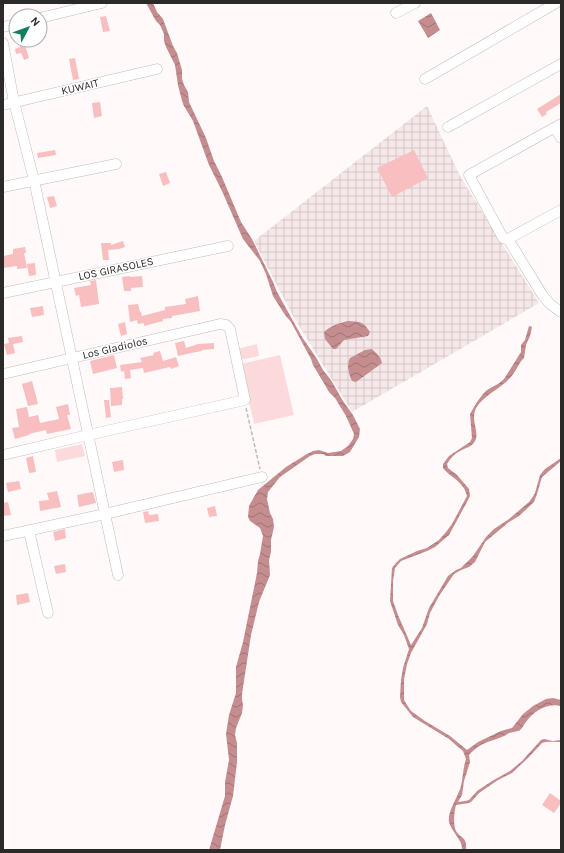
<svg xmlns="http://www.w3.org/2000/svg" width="564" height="853" viewBox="0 0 564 853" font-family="Karla,sans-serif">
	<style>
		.industrial { fill: url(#industrial-grid) }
		.garden { fill: #fcdadb }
		.water { fill: url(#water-waves) }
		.building { fill: #f9bec0 }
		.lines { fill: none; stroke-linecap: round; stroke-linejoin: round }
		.minor-casing { stroke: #c3bcbc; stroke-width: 11 }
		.path { stroke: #bfbaba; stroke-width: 1.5; stroke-dasharray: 4 2; stroke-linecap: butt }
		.minor { stroke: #fff; stroke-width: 10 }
		.labels { text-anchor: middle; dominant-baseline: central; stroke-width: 3; stroke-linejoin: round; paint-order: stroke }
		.street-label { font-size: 11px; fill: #2c2929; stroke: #fff }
	</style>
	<defs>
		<pattern id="industrial-grid" width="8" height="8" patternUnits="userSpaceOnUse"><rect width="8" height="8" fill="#f6e8e9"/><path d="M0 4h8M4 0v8" fill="none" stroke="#d3c7c8"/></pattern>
		<pattern id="water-waves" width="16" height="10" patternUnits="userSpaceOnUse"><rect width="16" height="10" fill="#c58d90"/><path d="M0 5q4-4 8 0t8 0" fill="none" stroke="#a07376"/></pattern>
	</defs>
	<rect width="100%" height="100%" fill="#fff9f9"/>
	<path class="industrial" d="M427,106L460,176L539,303L352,412L293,316L254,241Z"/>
	<g class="garden">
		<path d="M257,344L259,356L240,360L237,349Z"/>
		<path d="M280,355L294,415L254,424L241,364Z"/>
		<path d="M82,444L85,456L57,462L55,450Z"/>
	</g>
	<g class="water">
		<path d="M146,3H153L157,12L163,19L173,46L177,53L182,70V79L184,85L188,92L189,102L206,138L214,161L222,177L241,222L252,239L273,282L277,292L302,337L317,359L323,370L331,380L343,401L353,415L360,429L359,437L350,452L343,456H326L323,454H315L310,456L280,477L268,492L267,499L270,513L273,519L274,527L271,540V552L269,560L270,575L259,602L251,635L242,694V699L243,705L242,713L236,728L235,735L237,743V762L233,796L225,825L220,850H209L225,796V782L229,760L226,734L229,715L236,693V667L243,642L257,573L258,561L260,554L263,536L260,528L250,521L248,517L249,506L258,490L286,467L307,454L313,451L319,450L328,453L341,451L348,446L353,439L354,434L346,416L335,398L329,392L325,385L313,365L311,359L291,322L285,315L273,296L266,274L260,261L243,239L239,230L222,191L209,165L193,121L184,106L182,101L178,85L175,65L166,47L164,41V34L160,25L156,21Z"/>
		<path d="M431,13L440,30L428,38L418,21Z"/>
		<path d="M348,321C360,322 363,321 370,332L368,336L344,340L336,349H333L325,339L324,332C330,326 340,323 348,321Z"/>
		<path d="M529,326L532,327L530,336L526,345L524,358L522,360C518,365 515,373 510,378C500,389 484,395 476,408C470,421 480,432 475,441C472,447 465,448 460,451C454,454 450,459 447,464L448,468L457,475L469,489L470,496L467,502L449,535L435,547L427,551L401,561L395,568L393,581V601L398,615L411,645L422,628L429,608L448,576L456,570L461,568L473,556L486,537L494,529L509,519L529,502L532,498L535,493L540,475L545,469L561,458V461L542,477L537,494L534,502L519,516L509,522L485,542L475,562L469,567L461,570L454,574L439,596L430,613L427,624L411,653L407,664L404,679V700L407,705L411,711L425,721L450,736L467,750L478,742L501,731L512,728L523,714L533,706L546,699L553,698L561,700V706C547,703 534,711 526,722C524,724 522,730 518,731C515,732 512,732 509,733C507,734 506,735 504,736C488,743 482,741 469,755L470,762L464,781L462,795L458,802L465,801L469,800L477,791L492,781L510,771L522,761L541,740L544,739L553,741L561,740V742C556,742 545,741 542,743L528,758L512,773L498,780L479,793L472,801L469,803L456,805C454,812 453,825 456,831C462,840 467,836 466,850H462C463,840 452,833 449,822C447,812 458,797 461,786C463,777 463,768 466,759L463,751L449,739L413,717L401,702L400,697L401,680L403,668L409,649L404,635L398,625L390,601L392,568L396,563L400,559L417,551L427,548L439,540L446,532L452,524L467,496C466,493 465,489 463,487C458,479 448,475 443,468V464L449,456L470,442L472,438L470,414L477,402L483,394L487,390L498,384L504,379L521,352V345L525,340Z"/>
		<path d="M372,349C376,353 381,357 382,363L378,366L356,382L352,381C349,375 346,364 350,358L365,350Z"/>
	</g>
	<g class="building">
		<path d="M106,16L110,31L103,32L100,17Z"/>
		<path d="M24,42L29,58L24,60L21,53L16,54L15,49L20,47L19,43Z"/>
		<path d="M75,58L79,79L73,80L69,59Z"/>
		<path d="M561,94V103L546,112L547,114L542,117L537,109Z"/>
		<path d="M100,102L102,116L94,118L92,103Z"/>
		<path d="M55,150L56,155L38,158L37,153Z"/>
		<path d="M414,150L428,178L392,197L377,168Z"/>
		<path d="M166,172L170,183L163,186L159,174Z"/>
		<path d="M54,196L57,206L50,208L47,197Z"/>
		<path d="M123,241L125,247L119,249L108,250L109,260H103L101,243H111V245Z"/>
		<path d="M25,247L26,253H24L27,268L17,269V266L3,268V256L13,254V249Z"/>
		<path d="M35,263L36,275L29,276L27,264Z"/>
		<path d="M130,276V277L142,276L143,287L131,288V291H124L122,277Z"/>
		<path d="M96,280L99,304L81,307L79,295L76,296L74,288L91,285L90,281Z"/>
		<path d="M198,296L200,311L172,316V318L163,319V321L144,326V323L138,324L137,320L130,322L128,305L138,304L140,312H141L142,316L165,310V307L186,304L185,299Z"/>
		<path d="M43,306L44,315L32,317L30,308Z"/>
		<path d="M125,322L127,334L121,336L118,324Z"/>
		<path d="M22,336L23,342L13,344L15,353L7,355L4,344L9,343L8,338Z"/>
		<path d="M184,341L186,348L198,344L214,343V349L202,350V351L191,353L178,356L175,343Z"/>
		<path d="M160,351L163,361L176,357L179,366L171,369L170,367L144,373L143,368L130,370L131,378L125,379L124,371L121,372L120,365L142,362L140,358L154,355L153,353Z"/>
		<path d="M114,355L117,368L93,374L90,361Z"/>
		<path d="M32,381L38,404L28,406L22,384Z"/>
		<path d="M122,387L123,399H122V405L111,406L110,388Z"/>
		<path d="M104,400H109L111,417L106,418Z"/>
		<path d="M68,404L70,415H67L71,429L47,434L46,430L29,434V435L15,439L12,428L19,427L16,409L27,407L29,417L38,415L40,423L59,419L56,407Z"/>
		<path d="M33,456L36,472L29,473L26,458Z"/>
		<path d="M123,460L124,470L114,472L112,462Z"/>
		<path d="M19,481L21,489L8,492L6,483Z"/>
		<path d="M57,491L61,507L40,511L39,501L49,500L47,493Z"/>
		<path d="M93,492L96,503L79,507L77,495Z"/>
		<path d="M8,502L11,515L3,516V503Z"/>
		<path d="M215,506L217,516L209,517L207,508Z"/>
		<path d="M148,511L149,515L158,514L159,521L145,523L143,512Z"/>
		<path d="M65,529L66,538L55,541L53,532Z"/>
		<path d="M65,564L66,572L56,574L54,566Z"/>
		<path d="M28,593L30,602L17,605L16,595Z"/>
		<path d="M550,793L561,801V803L554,813L542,805Z"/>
	</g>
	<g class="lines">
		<defs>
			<g id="minor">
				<path d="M396,13L415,3"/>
				<path d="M40,18L102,3"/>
				<path d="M3,27L16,24"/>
				<path d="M3,43L14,102L34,180L118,575"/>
				<path d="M425,79L556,3"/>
				<path d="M3,105L157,69"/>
				<path d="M561,124L469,175L503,238L508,239L561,210"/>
				<path d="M448,127L561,64"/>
				<path d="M555,128L561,138"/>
				<path d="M3,187L116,164"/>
				<path d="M508,239L543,296L550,304L561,312"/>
				<path d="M3,293L228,246"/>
				<path d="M3,374L220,324L226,325L230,329L245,400L88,435L3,455"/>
				<path d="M29,531L48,613"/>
				<path d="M3,536L105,514L262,477"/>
			</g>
		</defs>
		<use href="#minor" class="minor-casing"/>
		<path class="path" d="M246,408L260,469"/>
		<use href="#minor" class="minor"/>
	</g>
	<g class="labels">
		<g class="street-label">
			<text transform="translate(80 87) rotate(-13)">KUWAIT</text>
			<text transform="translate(116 269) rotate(-12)">LOS GIRASOLES</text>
			<text transform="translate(115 348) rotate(-13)">Los Gladiolos</text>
		</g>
	</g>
	<rect width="564" height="853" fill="none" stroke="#2c2929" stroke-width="8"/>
	<g transform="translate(28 28) rotate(49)"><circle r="19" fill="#ffffff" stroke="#aba9a9"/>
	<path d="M0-3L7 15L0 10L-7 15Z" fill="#0f815f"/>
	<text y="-6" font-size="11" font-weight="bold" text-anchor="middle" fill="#2c2929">N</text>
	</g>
</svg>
